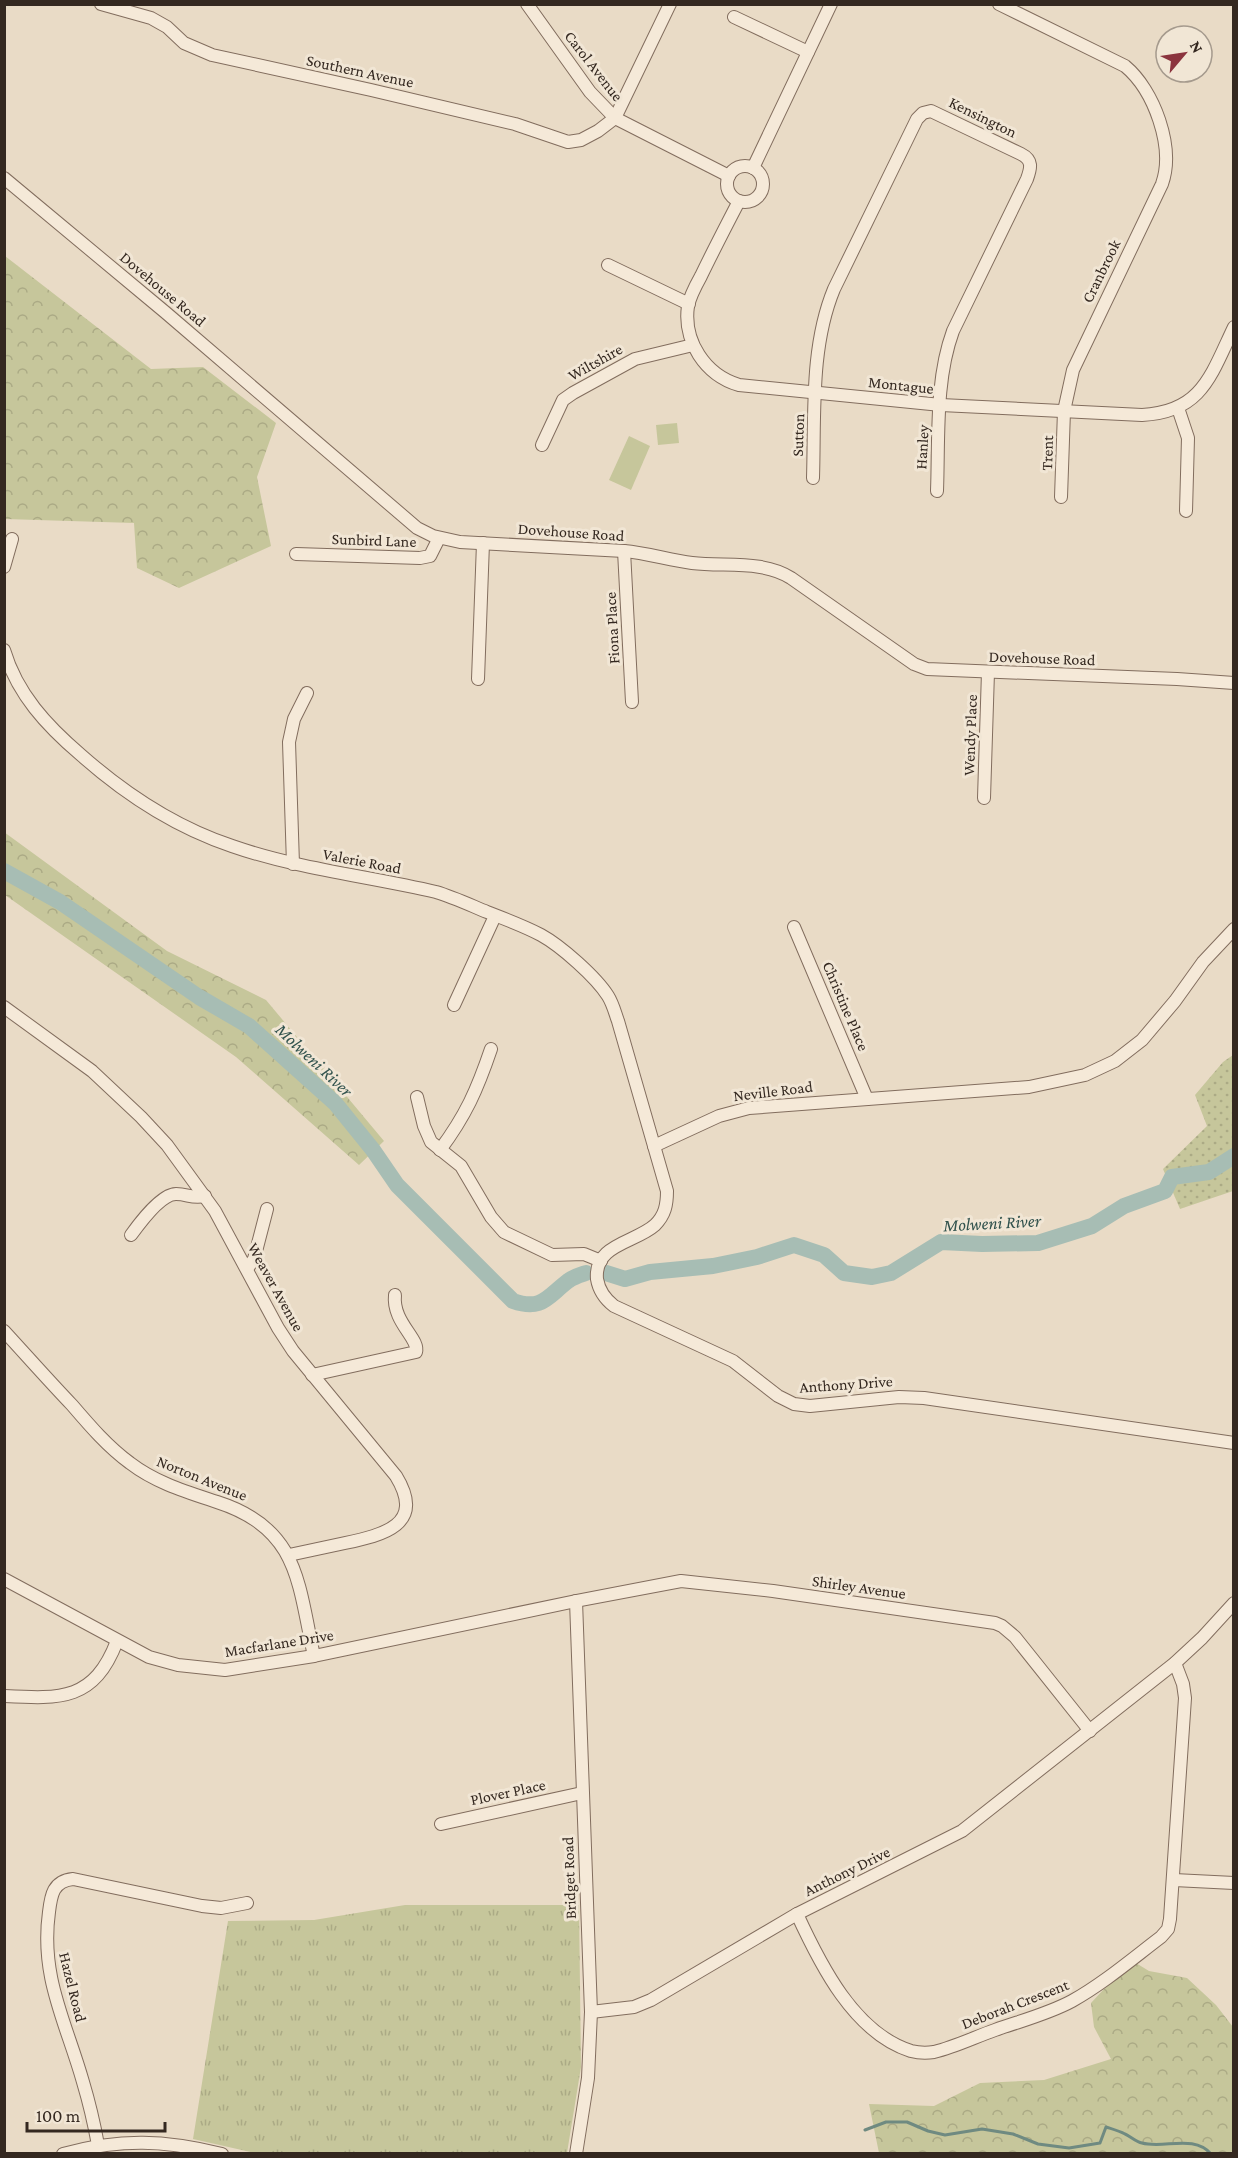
<svg xmlns="http://www.w3.org/2000/svg" width="1238" height="2158" viewBox="0 0 1238 2158" font-family="'Crimson Pro',serif">
	<style>
		.grass { fill: url(#grass-tufts) }
		.forest { fill: url(#forest-crowns) }
		.park { fill: url(#park-dots) }
		.pitch { fill: #c6c69b }
		.lines { fill: none; stroke-linecap: round; stroke-linejoin: round }
		.stream { stroke: #6f8a81; stroke-width: 3 }
		.river { stroke: #a7bdb4; stroke-width: 16 }
		.minor-casing { stroke: #826d5e; stroke-width: 14 }
		.minor { stroke: #f5e9d8; stroke-width: 12 }
		.labels { text-anchor: middle; dominant-baseline: central; stroke-width: 6; stroke-linejoin: round; paint-order: stroke }
		.street-label { font-size: 16px; fill: #342820; stroke: #f1e6d5 }
		.water-label { font-size: 18px; font-style: italic; fill: #31524d; stroke: #f1e6d5 }
	</style>
	<defs>
		<pattern id="grass-tufts" width="24" height="20" patternUnits="userSpaceOnUse" patternTransform="scale(1.5)"><rect width="24" height="20" fill="#c6c69b"/><path d="M3 7l-1-3M5 7V3M7 7l1-3M15 17l-1-3M17 17v-4M19 17l1-3" fill="none" stroke="#abaa85"/></pattern>
		<pattern id="forest-crowns" width="20" height="18" patternUnits="userSpaceOnUse" patternTransform="scale(1.5)"><rect width="20" height="18" fill="#c6c69b"/><path d="M2 6a3 3 0 1 1 6 0M12 15a3 3 0 1 1 6 0" fill="none" stroke="#abaa85"/></pattern>
		<pattern id="park-dots" width="8" height="8" patternUnits="userSpaceOnUse" patternTransform="scale(1.5)"><rect width="8" height="8" fill="#c6c69b"/><path d="M2 2h.1M6 6h.1" fill="none" stroke="#abaa85" stroke-width="1.8" stroke-linecap="round"/></pattern>
	</defs>
	<rect width="100%" height="100%" fill="#e9dbc6"/>
	<path class="grass" d="M405,1905H579L581,2067L567,2153L259,2154L193,2139L228,1921L314,1920Z"/>
	<g class="forest">
		<path d="M5,256L151,369L203,367L276,423L257,477L271,546L179,588L137,568L134,523L5,519Z"/>
		<path d="M4,832L167,951L266,1000L384,1141L359,1165L236,1057L5,895Z"/>
		<path d="M1131,1960L1149,1971L1187,1978L1216,2005L1233,2027V2153H879L869,2104L934,2106L980,2083L1044,2080L1111,2059L1094,2027L1091,2003Z"/>
	</g>
	<path class="park" d="M1233,1055V1191L1180,1209L1163,1169L1207,1126L1195,1095L1223,1062Z"/>
	<g class="pitch">
		<path d="M677,423L679,443L658,445L656,425Z"/>
		<path d="M629,436L650,446L631,490L609,480Z"/>
	</g>
	<g class="lines">
		<path class="stream" d="M865,2130L886,2122H907L928,2131L945,2135L982,2129L1013,2134L1038,2144L1069,2148L1100,2143L1106,2127C1112,2129 1119,2131 1125,2134C1130,2136 1136,2142 1142,2143C1164,2149 1194,2134 1211,2154"/>
		<g class="river">
			<path d="M4,871L60,902L199,997L249,1026L335,1103L373,1150L397,1185L513,1301C542,1311 547,1297 568,1281C573,1277 580,1275 586,1273"/>
			<path d="M606,1273L625,1279L650,1272L713,1266L757,1257L794,1245L824,1255L844,1273L872,1277L891,1273L941,1242L982,1244L1038,1243L1092,1226L1124,1206L1165,1191L1172,1177L1209,1172L1234,1156"/>
		</g>
		<defs>
			<g id="minor">
				<path d="M101,4L151,18L167,27L184,43L212,55L371,90L515,124L568,142L581,140L598,131L615,118L670,4"/>
				<path d="M527,4L590,92L615,118L729,176"/>
				<path d="M999,4L1125,66C1154,90 1175,147 1162,184L1073,370L1064,411L1061,497"/>
				<path d="M734,17L808,52"/>
				<circle cx="745" cy="184" r="18"/>
				<path d="M753,168L831,4"/>
				<path d="M4,178L165,312L417,528L433,536L460,542L624,551C647,553 669,560 692,563C725,567 763,560 791,578L914,664L927,669L1177,679L1234,683"/>
				<path d="M739,201C726,226 713,251 701,276C696,285 690,296 688,306C683,341 705,375 739,385L941,405L1142,415C1202,412 1211,375 1234,327"/>
				<path d="M608,265L689,304"/>
				<path d="M1178,408L1188,438L1186,511"/>
				<path d="M542,445L563,400L573,393L635,359L693,345"/>
				<path d="M813,478C815,415 810,347 834,289L917,119L923,113L931,111L1021,154C1033,160 1031,168 1027,179L953,331C935,380 939,438 937,491"/>
				<path d="M624,551L632,702"/>
				<path d="M296,554L420,558L430,556L439,538"/>
				<path d="M4,567L12,539"/>
				<path d="M4,650C17,694 47,726 81,755C125,794 175,827 232,846C298,869 368,876 436,892C453,897 470,905 487,912C505,919 524,926 541,935C561,946 596,977 608,996C613,1004 615,1013 618,1021L667,1191C667,1205 665,1215 655,1225C635,1243 594,1244 597,1279C599,1291 605,1299 614,1306L733,1361L778,1396L794,1404L810,1406L899,1397L924,1398L1234,1443"/>
				<path d="M478,679L483,543"/>
				<path d="M984,798L988,672"/>
				<path d="M293,864L289,742L294,719L307,693"/>
				<path d="M794,927L867,1099"/>
				<path d="M454,1005L495,916"/>
				<path d="M4,1007L92,1071L141,1117L167,1145L215,1211L278,1328L293,1351L396,1476C426,1525 383,1535 345,1543C326,1547 307,1551 289,1555"/>
				<path d="M417,1097L424,1126L431,1142L461,1166L491,1217L504,1232L552,1255L584,1254L601,1261"/>
				<path d="M654,1146L719,1116L749,1108L1029,1087L1085,1075L1115,1061L1142,1040L1175,1001L1203,962L1234,929"/>
				<path d="M440,1150C466,1115 477,1090 491,1049"/>
				<path d="M131,1235C139,1224 161,1194 176,1194C188,1194 192,1199 205,1196"/>
				<path d="M247,1269L254,1259L267,1209"/>
				<path d="M4,1331C27,1356 49,1381 72,1405C90,1426 108,1447 130,1463C156,1483 187,1492 217,1502C299,1528 298,1583 314,1656"/>
				<path d="M312,1375L416,1352C420,1339 392,1322 395,1295"/>
				<path d="M4,1579L149,1657L178,1665L225,1670L314,1656L576,1601L681,1581L773,1591L995,1623L1002,1626L1015,1637L1090,1731"/>
				<path d="M576,1601L591,2012L588,2078L576,2154"/>
				<path d="M4,1696C61,1699 94,1701 117,1641"/>
				<path d="M441,1824L582,1793"/>
				<path d="M1174,1880L1234,1883"/>
				<path d="M797,1914C820,1964 854,2033 911,2051C919,2053 927,2053 934,2052C955,2047 975,2037 995,2030C1020,2021 1048,2014 1072,2001C1104,1983 1132,1959 1161,1937L1168,1929L1170,1919L1185,1698L1183,1684L1175,1663"/>
				<path d="M591,2012L634,2007L651,2000L797,1914L962,1831L1175,1663L1202,1638L1234,1603"/>
				<path d="M98,2145C94,2123 89,2102 83,2082C66,2022 40,1977 49,1912C51,1895 53,1881 73,1879L202,1906L221,1908L247,1903"/>
				<path d="M63,2154C121,2138 165,2140 222,2154"/>
			</g>
		</defs>
		<use href="#minor" class="minor-casing"/>
		<use href="#minor" class="minor"/>
	</g>
	<g class="labels">
		<g class="street-label">
			<text transform="translate(594 66) rotate(52)">Carol Avenue</text>
			<text transform="translate(360 71) rotate(12)">Southern Avenue</text>
			<text transform="translate(983 117) rotate(26)">Kensington</text>
			<text transform="translate(1101 271) rotate(-64)">Cranbrook</text>
			<text transform="translate(163 289) rotate(40)">Dovehouse Road</text>
			<text transform="translate(595 362) rotate(-29)">Wiltshire</text>
			<text transform="translate(901 385) rotate(6)">Montague</text>
			<text transform="translate(798 435) rotate(-88)">Sutton</text>
			<text transform="translate(922 447) rotate(-87)">Hanley</text>
			<text transform="translate(1047 453) rotate(-88)">Trent</text>
			<text transform="translate(571 532) rotate(4)">Dovehouse Road</text>
			<text transform="translate(374 540) rotate(2)">Sunbird Lane</text>
			<text transform="translate(612 628) rotate(-93)">Fiona Place</text>
			<text transform="translate(1042 658) rotate(2)">Dovehouse Road</text>
			<text transform="translate(970 735) rotate(-88)">Wendy Place</text>
			<text transform="translate(362 861) rotate(11)">Valerie Road</text>
			<text transform="translate(846 1006) rotate(67)">Christine Place</text>
			<text transform="translate(773 1091) rotate(-7)">Neville Road</text>
			<text transform="translate(276 1287) rotate(61)">Weaver Avenue</text>
			<text transform="translate(846 1384) rotate(-4)">Anthony Drive</text>
			<text transform="translate(202 1478) rotate(22)">Norton Avenue</text>
			<text transform="translate(859 1587) rotate(8)">Shirley Avenue</text>
			<text transform="translate(279 1643) rotate(-9)">Macfarlane Drive</text>
			<text transform="translate(508 1792) rotate(-12)">Plover Place</text>
			<text transform="translate(847 1871) rotate(-26)">Anthony Drive</text>
			<text transform="translate(569 1878) rotate(-92)">Bridget Road</text>
			<text transform="translate(73 1987) rotate(76)">Hazel Road</text>
			<text transform="translate(1015 2004) rotate(-21)">Deborah Crescent</text>
		</g>
		<g class="water-label">
			<text transform="translate(314 1060) rotate(43)">Molweni River</text>
			<text transform="translate(992 1223) rotate(-3)">Molweni River</text>
		</g>
	</g>
	<rect width="1238" height="2158" fill="none" stroke="#342820" stroke-width="12"/>
	<g transform="translate(1184 54) rotate(61)"><circle r="28" fill="#f1e6d5" stroke="#a59a8d" stroke-width="1.5"/>
	<path d="M0-4.5L10 22L0 15L-10 22Z" fill="#8b343e"/>
	<text y="-9" font-size="16" font-weight="bold" text-anchor="middle" fill="#342820">N</text>
	</g>
	<path d="M27 2122v9h138v-9" fill="none" stroke="#342820" stroke-width="3"/>
	<text x="36" y="2122" font-size="18" fill="#342820" stroke="#f1e6d5" stroke-width="4.5" paint-order="stroke">100 m</text>
</svg>
